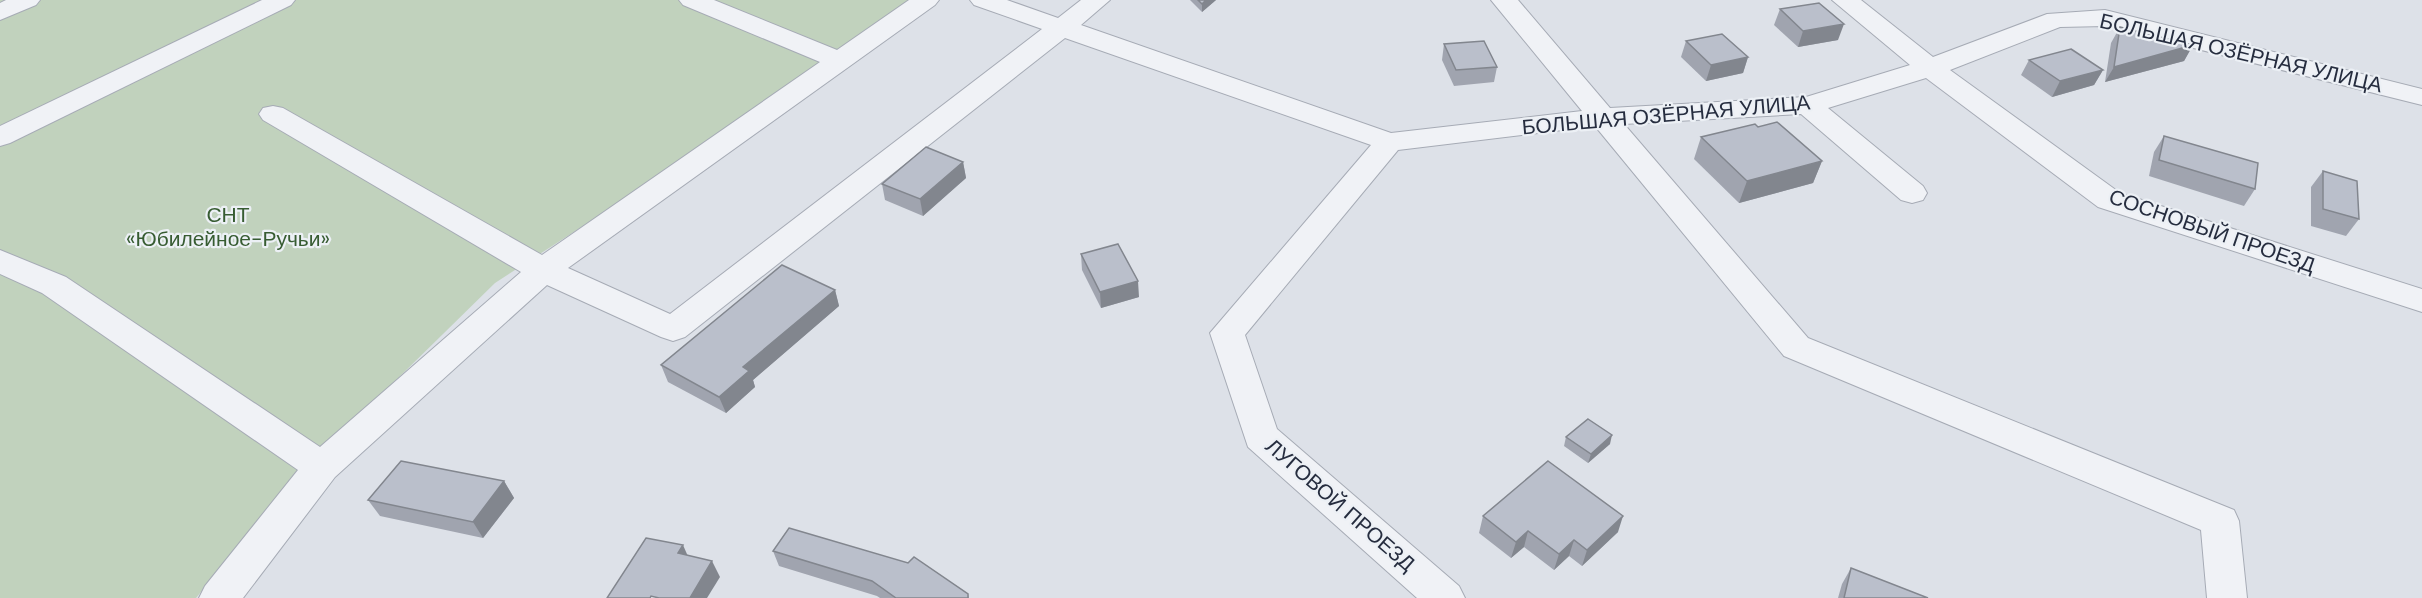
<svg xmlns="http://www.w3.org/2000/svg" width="2422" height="598" viewBox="0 0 2422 598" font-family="'DM Sans',sans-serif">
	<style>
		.green { fill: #c1d2bd }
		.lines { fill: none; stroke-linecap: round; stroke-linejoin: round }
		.minor-casing { stroke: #a6abb5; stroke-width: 2 }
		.minor { fill: #f0f2f6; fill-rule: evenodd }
		.wall { fill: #a0a4af }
		.shaded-wall { fill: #82868e }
		.building { fill: #babfcb; stroke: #82868e; stroke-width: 1.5 }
		.labels { text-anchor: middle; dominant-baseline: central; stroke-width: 4.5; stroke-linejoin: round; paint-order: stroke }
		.street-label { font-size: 21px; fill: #262d3f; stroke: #ecf0f5 }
		.park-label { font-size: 21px; fill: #375c32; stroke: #ecf0f5 }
	</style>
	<rect width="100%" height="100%" fill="#dde1e8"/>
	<path class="green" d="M0,0H932L495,283L286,488L196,598H0Z"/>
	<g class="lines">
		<defs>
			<g id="minor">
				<path d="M6,0H40L36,5L0,20V3Z"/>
				<path d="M262,0H295L291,5L10,143L0,146V126Z"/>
				<path d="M679,0H714L837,50L909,0H939L935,5L568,268L670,314L1042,29L974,5L970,0H1007L1058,18L1081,0H1110L1081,25L1391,133L1582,111L1491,0H1518L1610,108L1806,97L1910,65L1832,0H1861L1933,57L2047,14L2105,10L2422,89V105L2105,26L2060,27L1950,70L2120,193L2422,289V312L2098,207L1926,78L1828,108L1923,186L1927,193L1923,200L1912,203L1901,200L1801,114L1624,124L1808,338L2234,510L2239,521L2247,598H2207L2201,530L1784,356L1595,126L1398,150L1245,335L1277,429L1459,586L1465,598H1417L1248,447L1210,333L1371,145L1065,38L685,337L673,341L661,337L547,285L335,477L243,598H199L205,586L298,470L42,293L0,274V250L66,277L320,447L521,272L263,120L259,114L263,108L273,106L283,108L542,255L820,62L683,5Z"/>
			</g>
		</defs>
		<use href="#minor" class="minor-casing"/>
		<use href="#minor" class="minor"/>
	</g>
	<g class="wall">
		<path d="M1190,0H1216L1202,12Z"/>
		<path d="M1780,9L1838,40L1798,47L1774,25Z"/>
		<path d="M2120,27L2193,45L2184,61L2105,82L2111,43Z"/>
		<path d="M1686,41L1748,57L1743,73L1706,81L1681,57Z"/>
		<path d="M1444,44L1497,67L1494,82L1454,86L1442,60Z"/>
		<path d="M2029,60L2103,70L2094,85L2052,97L2021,75Z"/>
		<path d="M1758,127L1822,161L1813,183L1739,203L1694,159L1701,137Z"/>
		<path d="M2164,136L2255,189L2244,206L2149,176L2154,152Z"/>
		<path d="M963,162L966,178L923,216L885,200L882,184Z"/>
		<path d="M2323,171L2359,219L2346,236L2311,226V187Z"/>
		<path d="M1081,254L1139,297L1101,308L1082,270Z"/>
		<path d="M835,290L839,306L753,380L755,387L726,413L668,382L661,365Z"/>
		<path d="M1566,437L1610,444L1588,463L1564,446Z"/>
		<path d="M504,481L514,498L483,538L380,516L368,500Z"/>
		<path d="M1483,516L1618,532L1582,566L1569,556L1554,570L1524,547L1511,558L1479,533Z"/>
		<path d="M773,551L968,594L969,598H880L877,596L779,566Z"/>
		<path d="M1851,568L1928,598H1838L1842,584Z"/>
	</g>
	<g class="shaded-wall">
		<path d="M1206,0H1216L1202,12V4Z"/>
		<path d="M1844,24L1838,40L1798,47L1803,31Z"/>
		<path d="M2193,45L2184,61L2105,82L2114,67Z"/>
		<path d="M1748,57L1743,73L1706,81L1711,65Z"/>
		<path d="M2103,70L2094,85L2052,97L2060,81Z"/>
		<path d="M1822,161L1813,183L1739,203L1747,181Z"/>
		<path d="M963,162L966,178L923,216L920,199Z"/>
		<path d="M1138,281L1139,297L1101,308L1100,292Z"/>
		<path d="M835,290L839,306L753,380L755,387L726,413L719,397L743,367Z"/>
		<path d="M1612,435L1610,444L1588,463L1591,454Z"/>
		<path d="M504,481L514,498L483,538L473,522Z"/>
		<path d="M1623,516L1618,532L1582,566L1587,550Z"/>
		<path d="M1528,531L1524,547L1511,558L1516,542Z"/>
		<path d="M1574,540L1569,556L1554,570L1559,554Z"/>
		<path d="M683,545L690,561L678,553Z"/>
		<path d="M712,561L720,577L707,598H690Z"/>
	</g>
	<g class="building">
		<path d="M1198,0H1206L1202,4Z"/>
		<path d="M1819,3L1844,24L1803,31L1780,9Z"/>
		<path d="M2120,27L2193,45L2114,67Z"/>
		<path d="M1722,34L1748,57L1711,65L1686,41Z"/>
		<path d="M1484,41L1497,67L1456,70L1444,44Z"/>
		<path d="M2071,49L2103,70L2060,81L2029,60Z"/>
		<path d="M1777,122L1822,161L1747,181L1701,137L1755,124L1758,127Z"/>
		<path d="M2164,136L2258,163L2255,189L2159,160Z"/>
		<path d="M926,147L963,162L920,199L882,184Z"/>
		<path d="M2323,171L2357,181L2359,219L2323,209Z"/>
		<path d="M1118,244L1138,281L1100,292L1081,254Z"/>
		<path d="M782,265L835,290L743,367L749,371L719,397L661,365Z"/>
		<path d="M1588,419L1612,435L1591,454L1566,437Z"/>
		<path d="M401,461L504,481L473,522L368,500Z"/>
		<path d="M1548,461L1623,516L1587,550L1574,540L1559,554L1528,531L1516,542L1483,516Z"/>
		<path d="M789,528L908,563L914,557L968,594V598H896L872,581L773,551Z"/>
		<path d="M646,538L683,545L678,553L712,561L690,598H659L651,596L650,598H607Z"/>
		<path d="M1851,568L1928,598H1844Z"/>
	</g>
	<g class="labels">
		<g class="street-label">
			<text transform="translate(2241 53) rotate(13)">БОЛЬШАЯ ОЗЁРНАЯ УЛИЦА</text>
			<text transform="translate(1666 115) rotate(-5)">БОЛЬШАЯ ОЗЁРНАЯ УЛИЦА</text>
			<text transform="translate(2212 231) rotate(19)">СОСНОВЫЙ ПРОЕЗД</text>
			<text transform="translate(1340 505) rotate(41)">ЛУГОВОЙ ПРОЕЗД</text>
		</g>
		<g class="park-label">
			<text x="228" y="215">СНТ<tspan x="228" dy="24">«Юбилейное-Ручьи»</tspan></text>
		</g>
	</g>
</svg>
